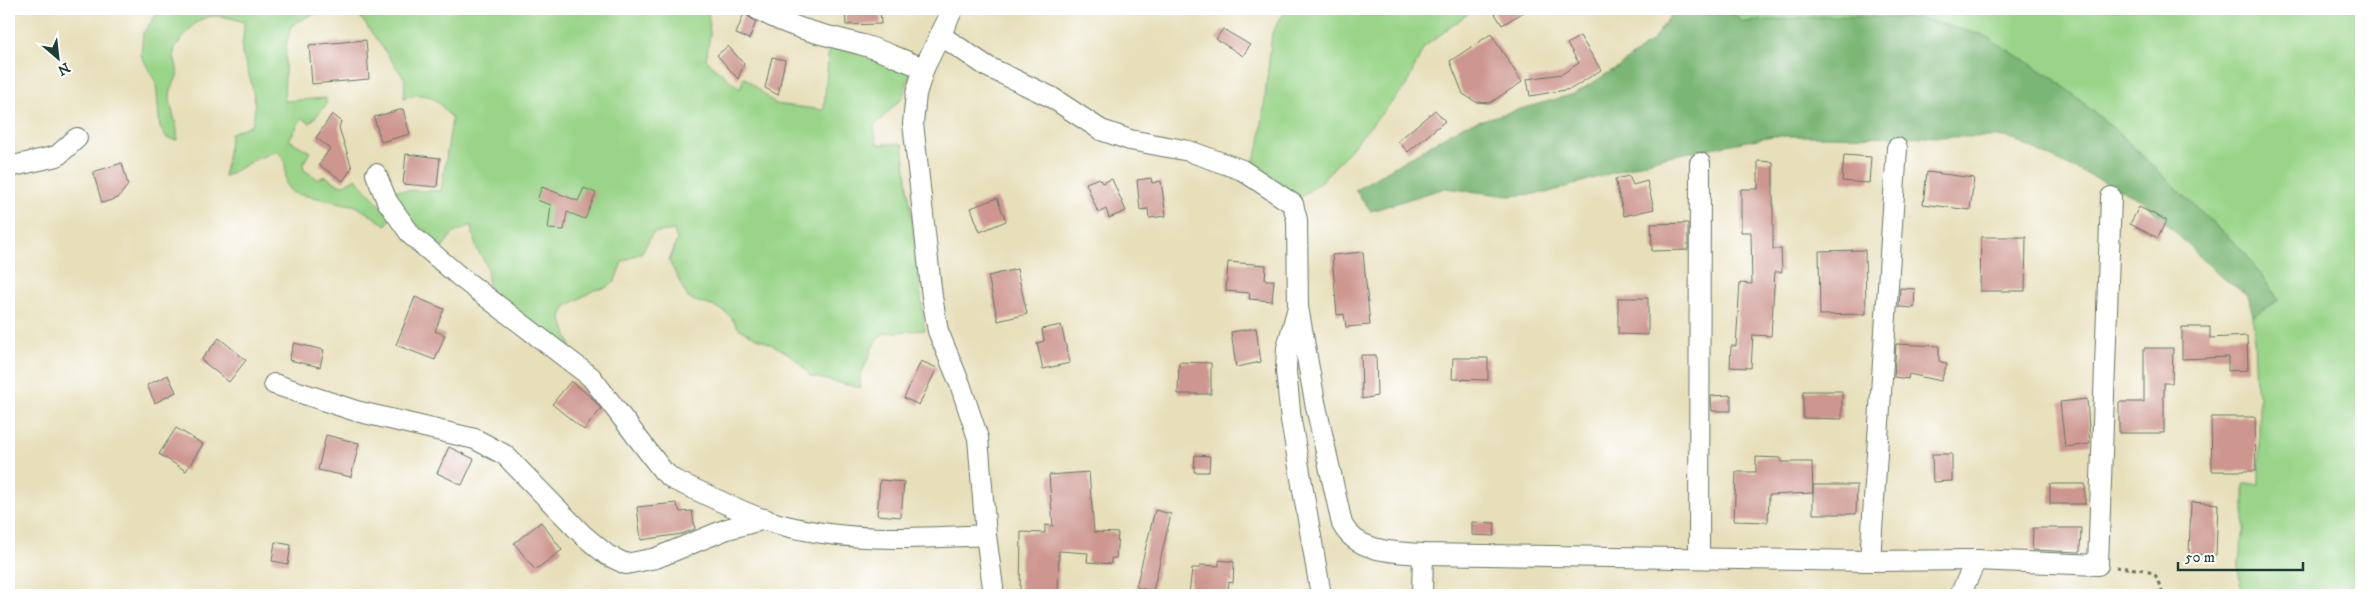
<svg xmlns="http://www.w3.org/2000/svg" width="2370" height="604" viewBox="0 0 2370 604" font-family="'IM FELL DW Pica',serif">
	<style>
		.green { fill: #99d488; stroke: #5c885e }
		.forest { fill: #7ab674; stroke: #4c7a54 }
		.building { fill: #cd968f }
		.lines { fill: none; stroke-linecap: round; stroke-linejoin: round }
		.minor-casing { stroke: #657663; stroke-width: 22 }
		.path { stroke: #657663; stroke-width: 3; stroke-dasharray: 4 4; stroke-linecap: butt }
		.minor { stroke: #fff; stroke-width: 20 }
	</style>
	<rect width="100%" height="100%" fill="#fff"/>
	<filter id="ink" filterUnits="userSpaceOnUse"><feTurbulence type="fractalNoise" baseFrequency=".02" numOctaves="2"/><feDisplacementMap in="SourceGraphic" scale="10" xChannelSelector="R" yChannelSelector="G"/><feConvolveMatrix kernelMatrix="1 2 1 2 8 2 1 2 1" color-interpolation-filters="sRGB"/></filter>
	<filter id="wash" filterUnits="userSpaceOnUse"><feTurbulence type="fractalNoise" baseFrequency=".0096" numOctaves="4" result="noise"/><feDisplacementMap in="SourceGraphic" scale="20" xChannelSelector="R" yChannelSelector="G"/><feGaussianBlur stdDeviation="1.12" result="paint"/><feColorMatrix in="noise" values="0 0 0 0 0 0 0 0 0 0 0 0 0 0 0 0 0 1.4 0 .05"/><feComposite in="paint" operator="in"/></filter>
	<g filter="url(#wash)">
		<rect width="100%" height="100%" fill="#e7dfba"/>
		<g class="green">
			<path d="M158,9H708L710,34L706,60L740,89L744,77L776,104L824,110L828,56L832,42L911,72L902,98L874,126L877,144H903L925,330L885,333L876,340L860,377L861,388L810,376C793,349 769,345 743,331C735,327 734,319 728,314C717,305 700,304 688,298L669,261L677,240L674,230L653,233L642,252L622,262L614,283L605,288L594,290L565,307L561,317L571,347L568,352L489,291L487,266L476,247L471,225L452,234L439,252L413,228L391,190L441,191L452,119C437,99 430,90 404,98L405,79L359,15C337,4 310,13 291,26L286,46L284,101L326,98V105L310,123L302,118L289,140L310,152L303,164L304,170L318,179L325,176L338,184L344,185L356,178L391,218L386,225L356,206L293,193L286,185L285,162L279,152C258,155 243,167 224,177L231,133L251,125C259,107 252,86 247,68C246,63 243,58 242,53C241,42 245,33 244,22C218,14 204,10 186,34C181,41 175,44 174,53C174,61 179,69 177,76C174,85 170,89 170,98C171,114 179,125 177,140L167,138L160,128L156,83L141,55L143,33L156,15Z"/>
			<path d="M1292,9H1474L1424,47L1406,86L1322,181L1301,197L1289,192L1252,165L1260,143L1272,33L1282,16Z"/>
			<path d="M1729,9H2361V595H2242L2238,567L2244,530V484H2259V396L2256,388L2253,316L2279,300L2245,253L2113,128L2052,77L1758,22H1742Z"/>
		</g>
		<path class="forest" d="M1675,9H1729L1743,22L1829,16L1918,18L1983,35L2052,77L2113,128L2245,253L2279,300L2253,316L2248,295L2222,278L2142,200L2007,137L1773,136L1664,157L1546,193L1509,196L1445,188L1371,211L1355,190L1464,125L1574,94L1618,67L1653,40Z"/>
		<g id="blocks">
			<g class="building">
				<path d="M845,9H880L881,24L846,25Z"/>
				<path d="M1492,9H1529L1502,25Z"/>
				<path d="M744,13L756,22L749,39L736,34Z"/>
				<path d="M1223,29L1250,45L1243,56L1216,39Z"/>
				<path d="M1491,34L1522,82L1490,103L1476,102L1463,94L1450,61Z"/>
				<path d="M1580,36L1601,70L1571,89L1530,96L1527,79L1562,74L1579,63L1567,44Z"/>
				<path d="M366,40L369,79L312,84L309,45Z"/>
				<path d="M728,46L744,64L738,79L717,55Z"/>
				<path d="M772,57L785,60L778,95L765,88Z"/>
				<path d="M403,109L410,134L381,142L374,117Z"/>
				<path d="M1435,110L1445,121L1408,152L1398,141Z"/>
				<path d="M332,114L341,121L339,128L352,168L343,181L319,165L330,148L316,138Z"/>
				<path d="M406,154L440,158L437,187L403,184Z"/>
				<path d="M1844,155L1871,157L1869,183L1842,181Z"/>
				<path d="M1758,161L1773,162V249H1781L1782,272H1775L1771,336L1753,335L1751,368L1730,367L1731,346H1736L1740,283L1752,284L1751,232H1741V189H1758Z"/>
				<path d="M122,163L128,185L118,198L102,203L93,172Z"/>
				<path d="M1927,172L1974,178L1970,210L1923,204Z"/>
				<path d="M1629,176L1633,185L1647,181L1654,209L1624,216L1615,179Z"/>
				<path d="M1099,178L1102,183L1112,179L1126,211L1109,218L1106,209L1098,213L1086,183Z"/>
				<path d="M1151,178L1152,183L1161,181L1166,216L1149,218L1148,209L1140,210L1137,180Z"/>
				<path d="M542,187L578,201L584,188L596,193L585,219L567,212L564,230L548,229L551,205L537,200Z"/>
				<path d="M997,198L1006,221L980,232L971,208Z"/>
				<path d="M2139,207L2166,220L2158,238L2130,224Z"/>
				<path d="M1688,223V250L1652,251L1651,224Z"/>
				<path d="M1981,237H2026L2025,291H1980Z"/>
				<path d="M1865,250L1866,314L1820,315L1819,251Z"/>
				<path d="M1363,252L1370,325L1346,327L1344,314L1337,315L1332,255Z"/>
				<path d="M1228,262L1266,265L1265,280H1274L1272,301L1249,299L1250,293L1226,291Z"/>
				<path d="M1017,269L1027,314L998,321L988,276Z"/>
				<path d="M1900,288L1915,289L1914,308L1899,307Z"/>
				<path d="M415,297L444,309L435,331L445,335L435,360L396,345Z"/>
				<path d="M1618,298H1648V335L1618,334Z"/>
				<path d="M1061,325L1070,363L1043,369L1037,343L1044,341L1042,329Z"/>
				<path d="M2182,327H2210V338L2247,336L2248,370L2228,371V357L2182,359Z"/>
				<path d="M1256,328L1261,362L1236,367L1231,332Z"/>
				<path d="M219,338L246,360L229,382L201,360Z"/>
				<path d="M294,343L324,350L320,367L289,360Z"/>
				<path d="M1896,344L1939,346V361L1947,364L1941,381L1909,374L1908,379L1894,377Z"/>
				<path d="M2144,348H2173L2172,383H2164V433H2119V402H2144Z"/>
				<path d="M1361,355H1376L1377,396L1362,399Z"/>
				<path d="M1453,358H1488V380L1452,379Z"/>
				<path d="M921,361L937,368L919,405L904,398Z"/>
				<path d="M1179,362L1211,363V394H1178Z"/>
				<path d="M168,375L176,392L155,403L147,385Z"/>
				<path d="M571,381L592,398L601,409L584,430L552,404Z"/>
				<path d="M1803,391H1842V419L1803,418Z"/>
				<path d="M1731,395V411H1712L1711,396Z"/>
				<path d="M2087,399L2090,444L2065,447L2060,402Z"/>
				<path d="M2211,417H2255L2256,471H2212Z"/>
				<path d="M176,428L203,444L186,471L159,454Z"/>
				<path d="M326,435L359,443L351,477L318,470Z"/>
				<path d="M449,447L474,459L462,485L437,473Z"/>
				<path d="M1932,454H1952V481L1933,482Z"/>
				<path d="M1195,455L1210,456L1209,472H1194Z"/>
				<path d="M1756,457L1781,458V462H1812L1813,493L1769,495L1768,522L1734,521L1736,472H1756Z"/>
				<path d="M1089,472L1094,532L1118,533L1116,558H1111V564L1087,562L1088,553L1059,551L1058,595H1020L1021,532L1045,533V525L1053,526L1049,475Z"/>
				<path d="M880,480L904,482L901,517L877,515Z"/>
				<rect x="2050" y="484" width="35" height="20"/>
				<path d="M1813,485H1857L1856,514H1813Z"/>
				<path d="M2191,502L2218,504L2216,555L2189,554Z"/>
				<path d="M676,503L680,512L692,511L695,529L682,534L641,540L637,507Z"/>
				<path d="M1155,510L1171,514L1153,591L1136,587Z"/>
				<path d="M541,522L562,550L535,570L514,543Z"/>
				<path d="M1472,522L1495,523L1494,536L1472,535Z"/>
				<path d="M2033,528H2081L2080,552L2032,550Z"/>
				<path d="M275,542L291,545L288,564L272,561Z"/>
				<path d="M1219,560L1234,562L1233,583L1229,582L1228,595H1189L1192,568H1200V565L1219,566Z"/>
			</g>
		</g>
	</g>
	<g filter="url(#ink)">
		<use href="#blocks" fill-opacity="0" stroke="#657663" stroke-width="1"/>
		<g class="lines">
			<defs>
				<g id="minor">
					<path d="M757,9C795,30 822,34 863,45C884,51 904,61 924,68"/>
					<path d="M953,9L924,68L916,94L913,123L932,297L938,331L960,384L978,438L986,535L994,595"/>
					<path d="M940,35L988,67L1051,97L1101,130L1130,140L1189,151L1242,170L1293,204L1297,220L1298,307L1287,348L1286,371L1291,420L1321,595"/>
					<path d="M9,167L57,156L77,138"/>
					<path d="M376,174L387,201L411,235L459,276L591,377L663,471L674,480C704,493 734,509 765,520C836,543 913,539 986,535"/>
					<path d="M1298,307L1315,402L1342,524C1357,553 1395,552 1423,554L1870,561L1976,560L2098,565L2111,197"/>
					<path d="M274,384L356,411L475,439L505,455L583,535L607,555L626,564L656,558L727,529L765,519"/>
					<path d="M1699,558L1700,163"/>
					<path d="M1870,561L1897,148"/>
					<path d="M1422,595L1423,554"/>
					<path d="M1960,595L1976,560"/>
				</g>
			</defs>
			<use href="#minor" class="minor-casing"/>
			<path class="path" d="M2116,567L2146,570L2156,576L2163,595"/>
			<use href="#minor" class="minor"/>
		</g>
	</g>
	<rect width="2370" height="604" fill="none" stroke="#fff" stroke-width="30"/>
	<g transform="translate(58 58) rotate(152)" stroke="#ffffff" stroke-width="4" paint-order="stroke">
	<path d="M0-4L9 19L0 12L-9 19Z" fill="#1f3d34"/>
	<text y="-8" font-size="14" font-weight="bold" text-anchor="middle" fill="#1f3d34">N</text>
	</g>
	<path d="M2178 562v8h125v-8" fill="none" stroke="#1f3d34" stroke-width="2.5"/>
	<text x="2185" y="562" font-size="15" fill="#1f3d34" stroke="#ffffff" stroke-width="4" paint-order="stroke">50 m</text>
</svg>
